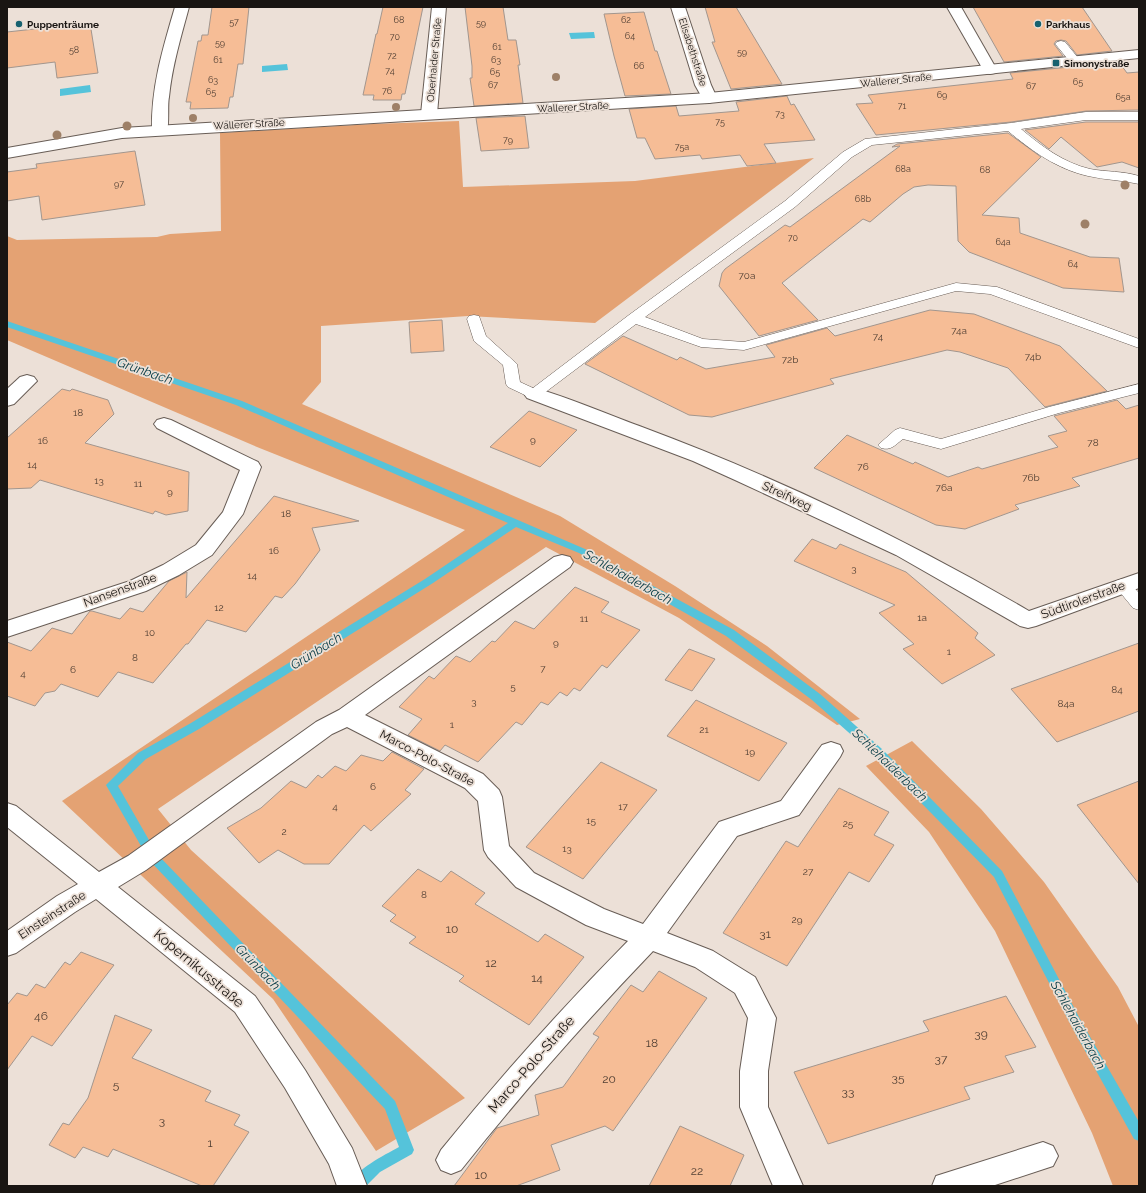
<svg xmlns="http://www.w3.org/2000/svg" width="1146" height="1193" viewBox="0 0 1146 1193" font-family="Raleway,sans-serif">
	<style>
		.green { fill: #e4a273 }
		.water { fill: #55c3da }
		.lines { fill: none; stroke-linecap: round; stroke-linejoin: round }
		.stream { fill: #55c3da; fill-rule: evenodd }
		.building { fill: #f6bd96; stroke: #a2968e }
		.service-casing { stroke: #685d56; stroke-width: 1 }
		.minor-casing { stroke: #685d56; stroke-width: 2 }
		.tertiary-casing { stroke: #685d56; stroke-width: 2 }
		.service { fill: #fff; fill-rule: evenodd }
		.minor { fill: #fff; fill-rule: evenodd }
		.tertiary { fill: #fff; fill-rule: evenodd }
		.tree { fill: #9e8067 }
		.poi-dot { fill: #17616f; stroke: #ece0d7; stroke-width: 1.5 }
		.labels { text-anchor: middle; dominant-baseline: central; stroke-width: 3.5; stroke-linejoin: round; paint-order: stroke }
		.far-number-label { font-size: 9px; fill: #503f33 }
		.far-poi-label { font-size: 10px; font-weight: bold; fill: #191512; stroke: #ece0d7; text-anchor: start }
		.far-street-label { font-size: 10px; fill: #191512; stroke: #ece0d7 }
		.number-label { font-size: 10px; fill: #503f33 }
		.street-label { font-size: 12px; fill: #191512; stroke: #ece0d7 }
		.near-number-label { font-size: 12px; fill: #503f33 }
		.water-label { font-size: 13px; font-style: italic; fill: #093d47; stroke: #ece0d7 }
		.near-street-label { font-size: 14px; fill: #191512; stroke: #ece0d7 }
	</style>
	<rect width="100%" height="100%" fill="#ece0d7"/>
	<g class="green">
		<path d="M459,121L463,187L635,181L814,158L595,323L468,316L321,326V382L302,404L560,516L675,586L767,646L860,719L837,725L679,618L546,547L158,809L191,850L465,1098L376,1151L273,999L62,801L465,530L257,447L7,340V236L17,240L157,237L170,234L221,231L220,133L372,124Z"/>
		<path d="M912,741L981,809L1044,882L1118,987L1139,1027V1186H1113L1092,1133L995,931L929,832L866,766Z"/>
	</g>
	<g class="water">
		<path d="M594,32L595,38L571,39L569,33Z"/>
		<path d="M287,64L288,70L262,72V66Z"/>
		<path d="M90,85L91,92L60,96V89Z"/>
	</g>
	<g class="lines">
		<path class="stream" d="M7,321L242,401L585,549L734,630L820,694L882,749L1002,871L1081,1021L1139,1122V1141L1134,1139L1073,1029L994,877L874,755L812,700L726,636L579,553L516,527L433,583L199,729L146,759L118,786L157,854L395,1101L414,1150L412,1154L380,1172L366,1186H349C357,1168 383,1156 399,1147L385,1109L149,860L106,785L138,753L191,723L425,579L508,523L236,405L7,327Z"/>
	</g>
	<g class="building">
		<path d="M212,7H249L243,64H238L233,97H230L228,108L190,109L191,102H186L198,41H201L202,35H208Z"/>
		<path d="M383,7H423L405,94H402L401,100H373L374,95H363L376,34H377Z"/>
		<path d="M465,7H503L508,40H516L520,65H518L523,103L474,106L470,78H472V66Z"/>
		<path d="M705,7H736L782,84L731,89L712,42H715Z"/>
		<path d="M973,7H1082L1112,51L1077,55L1066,41L1061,40L1056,41L1054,44L1063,56L1004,62Z"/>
		<path d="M644,12L655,51H657L671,94L625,96L614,56L604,14Z"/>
		<path d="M90,23L98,73L57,78L55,62L7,68V32Z"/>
		<path d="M1119,62L1127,73L1139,72V110L1086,111L1011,122L876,135L856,104L873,103L868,95L1013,79L1010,73Z"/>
		<path d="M787,96L791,105L794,104L815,140L764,144L776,163L747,166L740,155L702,159L700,155L655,159L645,138H637L629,109L676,106L679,116L739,111L736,102Z"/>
		<path d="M525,116L529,148L481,151L476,118Z"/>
		<path d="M1086,122H1139V168L1122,162L1097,167L1061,137L1049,149L1025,130Z"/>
		<path d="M1008,133L1041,157L982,215L1019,218L1020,233L1090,257L1119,258L1124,292L1063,288L969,252L958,241L956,186L928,185L914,187L903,194L870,222L863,219L782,283L818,320L759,336L719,286L722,273L725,269L785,225L790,227L900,146L892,147L897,144Z"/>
		<path d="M135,151L145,205L42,220L39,196L7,201V172L37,168L36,164Z"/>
		<path d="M930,310L974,314L1060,346L1107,391L1045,407L1008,368L960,352L947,350L830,379L834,384L712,417L689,415L585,364L623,336L677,360L680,357L706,369L775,357L766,345L827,328L835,336Z"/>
		<path d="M442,320L444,351L411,353L409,322Z"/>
		<path d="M62,389L70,391L72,389L108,400L114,414L85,443L189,472L188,511L166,515L155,511L153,514L40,480L31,488L7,489V438Z"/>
		<path d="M1117,400L1126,409L1139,405V458L1072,478L1080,486L1015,505L1019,509L965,529L936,525L814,468L847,435L913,464L915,462L948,477L978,467L982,469L1058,447L1048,436L1067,431L1054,416Z"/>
		<path d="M529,411L577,430L540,467L490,447Z"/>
		<path d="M274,496L359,521L312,528L320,550L295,584L282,598L275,596L246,632L207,620L188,644H186L153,683L118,672L98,697L61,684L55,691L45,693L35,706L7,696V642L31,651L52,628L72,634L90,611H92L120,619L130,608L143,612L169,581L187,572L186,598Z"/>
		<path d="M812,539L836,549L840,544L906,572L978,633L975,638L995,655L942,684L903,649L914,644L879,613L895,605L794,561Z"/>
		<path d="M575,587L609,602L601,612L640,630L607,668L602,665L580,691L574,688L567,696L560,692L548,705L541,702L522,725L516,722L478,762L445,745L440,751L408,735L422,719L399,707L429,676L434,679L456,656L470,662L492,641L495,642L515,621L534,629Z"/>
		<path d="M1139,643V711L1057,742L1011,689Z"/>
		<path d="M689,649L715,659L692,691L665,680Z"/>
		<path d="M696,700L787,743L759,781L667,736Z"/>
		<path d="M392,752L424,769L405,790L411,794L371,831L364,825L329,864H304L278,850L259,863L227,828L261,808L291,781L306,788L318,775L322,778L335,766L346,771L361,755L383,761Z"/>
		<path d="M601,762L657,790L583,879L526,847Z"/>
		<path d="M1139,781V884L1077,805Z"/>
		<path d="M839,788L889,812L874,835L894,845L869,882L849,872L787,966L723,933L786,841L798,847Z"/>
		<path d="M418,869L441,882L451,871L485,893L475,904L538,942L545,934L584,957L529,1025L459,981L464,976L409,943L416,937L390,921L396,915L382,906Z"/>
		<path d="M81,952L114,965L52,1046L32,1036L7,1070V1005L17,993L27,996L36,984L45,988L65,962L70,965Z"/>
		<path d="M659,971L707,998L613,1131L605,1126L551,1145L560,1170L516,1186H454L497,1128L539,1115L535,1095L563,1087L599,1037L593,1034L631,985L643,992Z"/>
		<path d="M1006,996L1036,1047L1005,1056L1014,1072L964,1087L970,1099L828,1144L794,1072L929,1031L923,1021Z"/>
		<path d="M115,1015L152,1030L132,1058L211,1091L205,1101L240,1115L234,1125L249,1132L213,1186H202L113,1149L108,1157L83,1147L75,1158L49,1145L63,1123L69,1125L88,1098Z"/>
		<path d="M680,1126L744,1155L730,1186H649Z"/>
	</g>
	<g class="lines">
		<defs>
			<g id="service">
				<path d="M1061,41L1065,42L1079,59L1081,61L1079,63H1071L1057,46L1055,44L1057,42Z"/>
				<path d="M1086,112H1139V120H1086L1021,129C1041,146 1064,163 1090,169C1106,172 1123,171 1139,176V184C1122,180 1105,180 1088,176C1057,169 1032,151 1008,131L872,145L852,157L795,207L645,317L703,339L744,342L956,283L997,287L1139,339V348L990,294L956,291L744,350L701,347L636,324L539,397L534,399L529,397L508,387L506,384L503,365L474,341L467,319L469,316L474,315L479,316L486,336L517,364L520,382L533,388L629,315L785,201L843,152L865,139L1011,123Z"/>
				<path d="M1139,384V393L1059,413L941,449L903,439C895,445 891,451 881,448L878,445L895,430L900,428L941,439L1049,407Z"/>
				<path d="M1122,579L1128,581L1139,593V610L1133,608L1114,585L1116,581Z"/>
			</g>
			<g id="minor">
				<path d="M175,7H189C181,37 172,66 169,97C167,106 170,127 166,133L160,135L154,133L152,130C151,87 163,48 175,7Z"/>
				<path d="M432,7H446L437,114L434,117L429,119L424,117L421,114Z"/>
				<path d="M671,7H685L711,85L717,98L714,101L709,103L704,101L695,85Z"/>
				<path d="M947,7H961L997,70L995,73L990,74L985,73Z"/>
				<path d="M27,375L34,377L37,381L14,404L7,406V389L20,377Z"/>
				<path d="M534,388C569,397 608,415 642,427C776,477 906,539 1029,611L1139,573V588L1036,626L1028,628L1020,626L896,555L735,480L693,461L527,398L524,394L527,390Z"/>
				<path d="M164,418L171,420L258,462L261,467L243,514L212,555L179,575L146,591L7,637V621L130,581L163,565L196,545L223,512L240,470L157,428L154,424L157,420Z"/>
				<path d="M562,555L570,557L573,562L570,567L365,715L483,774L499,790L502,797L509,846L534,873L604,909L643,924L719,822L781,801L822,745L831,742L840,745L843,751L840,757L799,815L737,836L667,933L713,951L755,977L776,1018L768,1071V1107L803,1186H773L740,1107V1071L748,1018L735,993L695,967L653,951C586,1021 522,1093 461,1170L451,1174L441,1170L436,1160L441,1150C500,1077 562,1008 628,941L586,925L516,887L488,857L484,850L478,801L465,788L347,727L332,734L146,870L118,887L255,996L305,1070L352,1148L367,1186H337L329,1164L285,1088L235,1012L96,899L75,912L16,953L7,956V931L57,896L78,884L7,827V803L16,806L99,872L128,856L316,722L339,710L554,557Z"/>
				<path d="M1043,1142L1053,1146L1058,1156L1053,1166L992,1186H932L936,1176Z"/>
			</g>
			<path id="tertiary" d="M1139,50V58L709,103L122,138L7,158V148L122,128L709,93Z"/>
		</defs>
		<use href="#service" class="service-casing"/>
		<use href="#minor" class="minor-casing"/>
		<use href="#tertiary" class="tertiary-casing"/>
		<use href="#service" class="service"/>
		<use href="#minor" class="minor"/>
		<use href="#tertiary" class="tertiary"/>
	</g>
	<g class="tree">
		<circle cx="556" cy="77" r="4"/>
		<circle cx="396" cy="107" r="4"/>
		<circle cx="193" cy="118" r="4"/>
		<circle cx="127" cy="126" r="4.5"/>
		<circle cx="57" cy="135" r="4.5"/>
		<circle cx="1125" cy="185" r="4.5"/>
		<circle cx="1085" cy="224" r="4.5"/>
	</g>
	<g class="poi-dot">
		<circle cx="19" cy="24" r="4"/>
		<circle cx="1038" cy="24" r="4"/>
		<rect x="1052" y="59" width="8" height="8" rx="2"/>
	</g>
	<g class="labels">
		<g class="far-number-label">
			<text x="399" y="20">68</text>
			<text x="626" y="20">62</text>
			<text x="234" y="22">57</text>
			<text x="481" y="23">59</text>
			<text x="630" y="36">64</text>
			<text x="395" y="37">70</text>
			<text x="220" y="43">59</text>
			<text x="497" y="47">61</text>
			<text x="74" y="50">58</text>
			<text x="742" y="52">59</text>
			<text x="392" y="56">72</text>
			<text x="218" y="60">61</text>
			<text x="496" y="60">63</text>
			<text x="639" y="66">66</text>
			<text x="390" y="71">74</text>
			<text x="495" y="72">65</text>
			<text x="213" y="80">63</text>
			<text x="1078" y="82">65</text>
			<text x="493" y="85">67</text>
			<text x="1031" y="86">67</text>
			<text x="387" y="91">76</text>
			<text x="211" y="92">65</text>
			<text x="942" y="95">69</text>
			<text x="1123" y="97">65a</text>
			<text x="902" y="106">71</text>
			<text x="780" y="114">73</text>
			<text x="720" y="122">75</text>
			<text x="508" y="140">79</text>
			<text x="682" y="147">75a</text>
			<text x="903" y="169">68a</text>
			<text x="985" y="170">68</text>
			<text x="119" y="184">97</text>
			<text x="863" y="199">68b</text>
			<text x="793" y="238">70</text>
			<text x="1003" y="242">64a</text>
			<text x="1073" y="264">64</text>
		</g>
		<g class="far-poi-label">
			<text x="27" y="24">Puppenträume</text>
			<text x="1046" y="24">Parkhaus</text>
			<text x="1064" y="63">Simonystraße</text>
		</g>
		<g class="far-street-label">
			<text transform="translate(693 52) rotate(72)">Elisabethstraße</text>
			<text transform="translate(434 60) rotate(-85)">Oberhaider Straße</text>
			<text transform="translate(896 80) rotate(-6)">Wallerer Straße</text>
			<text transform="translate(573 107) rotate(-3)">Wallerer Straße</text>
			<text transform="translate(249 124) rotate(-3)">Wallerer Straße</text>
		</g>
		<g class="number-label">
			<text x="747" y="275">70a</text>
			<text x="959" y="330">74a</text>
			<text x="878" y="336">74</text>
			<text x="1033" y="356">74b</text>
			<text x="790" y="359">72b</text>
			<text x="78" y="412">18</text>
			<text x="533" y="439">9</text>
			<text x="43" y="440">16</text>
			<text x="1093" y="442">78</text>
			<text x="32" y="464">14</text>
			<text x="863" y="466">76</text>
			<text x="1031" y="477">76b</text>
			<text x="99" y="480">13</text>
			<text x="138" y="483">11</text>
			<text x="944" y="487">76a</text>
			<text x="170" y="491">9</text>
			<text x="286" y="513">18</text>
			<text x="274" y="550">16</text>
			<text x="854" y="568">3</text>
			<text x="252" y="575">14</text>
			<text x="219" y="607">12</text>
			<text x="922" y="617">1a</text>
			<text x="584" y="618">11</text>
			<text x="150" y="632">10</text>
			<text x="556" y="642">9</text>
			<text x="949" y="651">1</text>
			<text x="135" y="657">8</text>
			<text x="543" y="668">7</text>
			<text x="73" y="669">6</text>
			<text x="23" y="673">4</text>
			<text x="513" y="686">5</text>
			<text x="1117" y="689">84</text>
			<text x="474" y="701">3</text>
			<text x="1066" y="703">84a</text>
			<text x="452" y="724">1</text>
			<text x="704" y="729">21</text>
			<text x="750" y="751">19</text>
			<text x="373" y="786">6</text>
			<text x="335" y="806">4</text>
			<text x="623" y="806">17</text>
			<text x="591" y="820">15</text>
			<text x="848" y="823">25</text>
			<text x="284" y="831">2</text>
			<text x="567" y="848">13</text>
			<text x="808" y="871">27</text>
			<text x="424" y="894">8</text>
			<text x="797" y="919">29</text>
		</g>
		<g class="street-label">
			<text transform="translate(787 496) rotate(25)">Streifweg</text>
			<text transform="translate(120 590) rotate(-20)">Nansenstraße</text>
			<text transform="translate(1083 600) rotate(-20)">Südtirolerstraße</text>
			<text transform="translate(427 758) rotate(28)">Marco-Polo-Straße</text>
			<text transform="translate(52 915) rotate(-33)">Einsteinstraße</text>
		</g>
		<g class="near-number-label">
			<text x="452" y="929">10</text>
			<text x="765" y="934">31</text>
			<text x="491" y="963">12</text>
			<text x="537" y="978">14</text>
			<text x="41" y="1016">46</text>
			<text x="981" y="1034">39</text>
			<text x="652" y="1043">18</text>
			<text x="941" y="1059">37</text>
			<text x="898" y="1078">35</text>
			<text x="609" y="1079">20</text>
			<text x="116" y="1085">5</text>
			<text x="848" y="1092">33</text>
			<text x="162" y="1121">3</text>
			<text x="210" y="1143">1</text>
			<text x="697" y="1171">22</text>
			<text x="481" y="1175">10</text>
		</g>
		<g class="water-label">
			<text transform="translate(145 371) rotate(19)">Grünbach</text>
			<text transform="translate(628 577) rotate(29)">Schlehaiderbach</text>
			<text transform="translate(316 651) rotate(-32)">Grünbach</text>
			<text transform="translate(890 765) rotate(44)">Schlehaiderbach</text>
			<text transform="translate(258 967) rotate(46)">Grünbach</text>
			<text transform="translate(1078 1025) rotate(61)">Schlehaiderbach</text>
		</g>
		<g class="near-street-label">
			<text transform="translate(199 968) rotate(40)">Kopernikusstraße</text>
			<text transform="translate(531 1064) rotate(-49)">Marco-Polo-Straße</text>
		</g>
	</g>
	<rect width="1146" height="1193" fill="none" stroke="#191512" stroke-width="16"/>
</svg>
